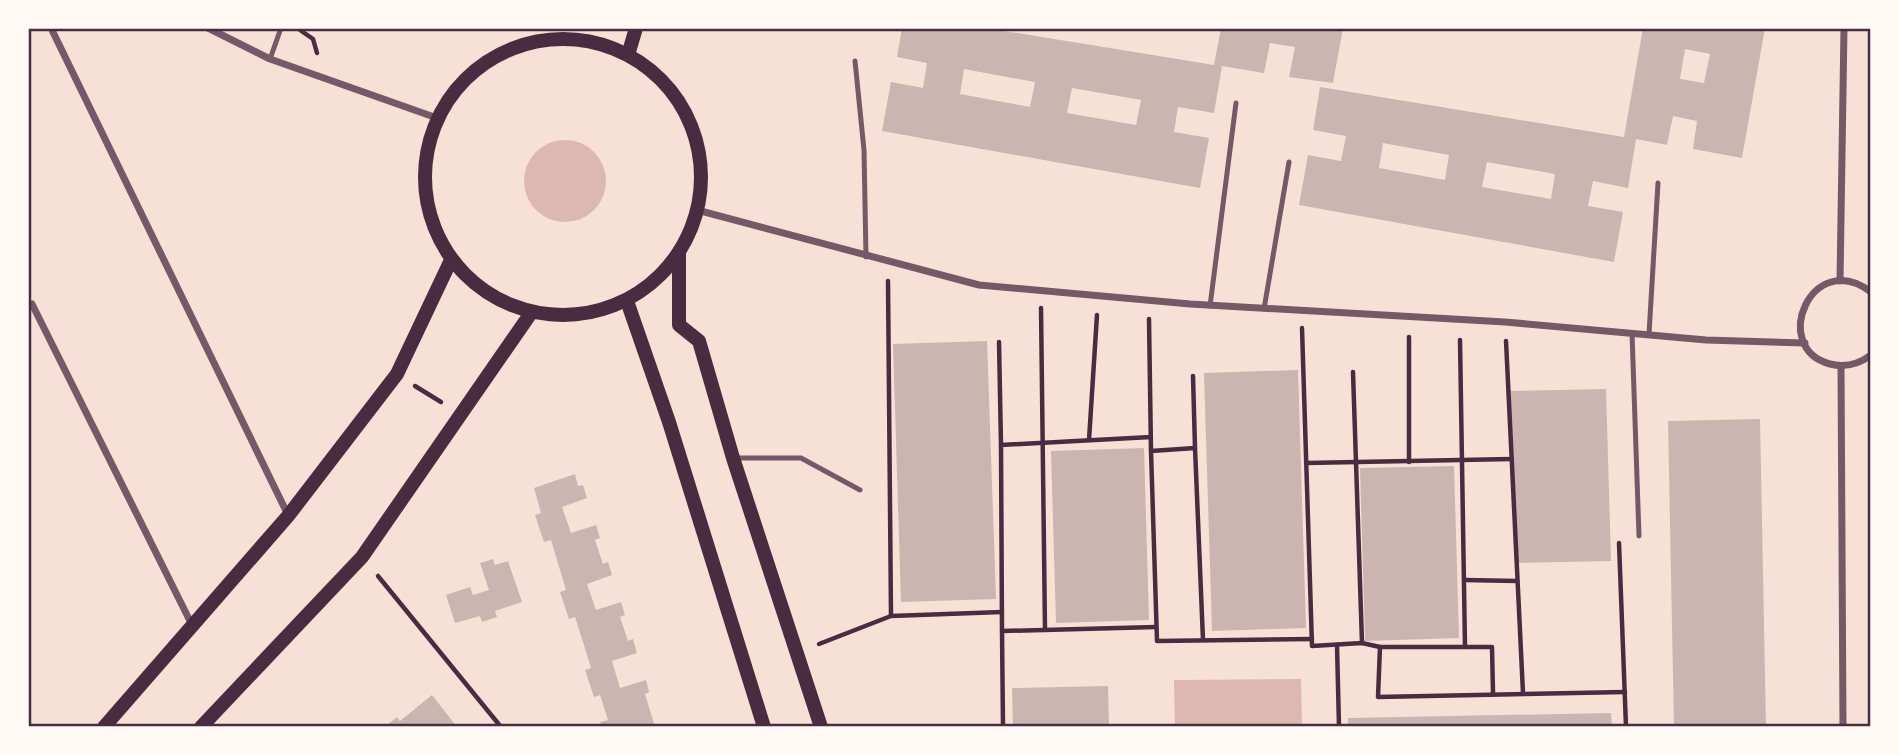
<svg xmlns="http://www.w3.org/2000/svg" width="1899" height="755" viewBox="0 0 1899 755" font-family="'DejaVu Sans',sans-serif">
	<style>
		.water { fill: #dcb8b0 }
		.building { fill: #ccb4b1; fill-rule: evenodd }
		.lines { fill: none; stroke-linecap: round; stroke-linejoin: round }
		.path { stroke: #4a2c40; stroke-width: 4.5 }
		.service { stroke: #755966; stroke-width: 5 }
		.minor { stroke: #755966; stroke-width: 7 }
		.secondary { stroke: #4a2c40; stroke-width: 14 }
		.neatline { fill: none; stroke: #4a2c40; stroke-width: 2.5 }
	</style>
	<rect width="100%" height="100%" fill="#f7e1d7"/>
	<g class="water">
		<circle cx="565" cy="181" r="41"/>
		<path d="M1301,679L1302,727H1175L1174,680Z"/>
	</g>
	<g class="building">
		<path d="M902,28H986L1214,65L1221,28H1343L1333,83L1289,77L1295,47L1270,43L1264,73L1222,66L1214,113L1178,107L1174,132L1209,138L1200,188L882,131L891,82L923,88L927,63L897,57ZM964,69L1035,82L1030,107L960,94ZM1072,88L1141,100L1136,125L1067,113Z"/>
		<path d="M1643,28H1765L1742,158L1693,149L1697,121L1673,116L1667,145L1636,139L1628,188L1593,181L1588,206L1623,212L1614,262L1299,205L1308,155L1341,161L1346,136L1313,130L1320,87L1624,137ZM1685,49L1710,54L1704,83L1680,79ZM1383,143L1449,155L1445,180L1379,168ZM1487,162L1555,174L1551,199L1482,187Z"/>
		<path d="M987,341L996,599L901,602L893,344Z"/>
		<path d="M1298,370L1306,628L1212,631L1204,373Z"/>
		<path d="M1606,389L1611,561L1515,563L1510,391Z"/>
		<path d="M1760,419L1766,727H1674L1668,421Z"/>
		<path d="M1144,448L1149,620L1056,623L1051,451Z"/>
		<path d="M1454,466L1459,638L1365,641L1360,468Z"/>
		<path d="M575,474L578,486L583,485L587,498L562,507L571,533L596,525L600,538L595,540L603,564L608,562L612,575L587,584L596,610L621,602L625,615L620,617L628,641L633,639L637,653L612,661L620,688L646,680L649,692L645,694L655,727H602L600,722L608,720L600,695L594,697L585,670L591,668L583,642L575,617L569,619L560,592L566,590L551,540L544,542L535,515L541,513L534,488Z"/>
		<path d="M493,559L495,565L508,561L522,602L495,611L497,617L482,622L480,616L455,623L446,595L470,587L473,595L489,590L480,563Z"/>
		<path d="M1108,686L1109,727H1013L1012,688Z"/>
		<path d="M432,695L457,727L387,725L397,717L400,721Z"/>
		<path d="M1611,713L1612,727H1348V718Z"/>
	</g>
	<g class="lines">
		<g class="path">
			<path d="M300,30L313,39L317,53"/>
			<path d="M888,281L891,616"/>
			<path d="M1041,308L1045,630"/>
			<path d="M1149,319L1151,451"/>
			<path d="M1302,328L1312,646L1362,643L1380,647H1492L1493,693"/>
			<path d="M1460,340L1465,647"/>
			<path d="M1506,341L1523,693"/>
			<path d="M999,342L1001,445"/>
			<path d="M1353,372L1362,643"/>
			<path d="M1193,376L1195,448"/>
			<path d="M415,386L441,402"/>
			<path d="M1151,437L1001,445L1002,631L1156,627"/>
			<path d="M1089,440L1097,315"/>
			<path d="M1409,462V337"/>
			<path d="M1306,463L1512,459"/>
			<path d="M1619,543L1626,727"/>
			<path d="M378,576L501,727"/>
			<path d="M1464,580L1517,581"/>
			<path d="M1002,631L1003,727"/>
			<path d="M1203,640L1195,448L1151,451L1157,641L1312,639"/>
			<path d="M819,644L891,616L1002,612"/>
			<path d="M1337,645L1339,727"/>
			<path d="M1380,647L1378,697L1625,692"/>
		</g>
		<g class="service">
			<path d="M270,59L281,28"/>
			<path d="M855,61L864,150L866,257"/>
			<path d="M1210,306L1236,103"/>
			<path d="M1264,309L1289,162"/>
			<path d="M1632,333L1639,536"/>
			<path d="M1649,334L1658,183"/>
			<path d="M736,458H801L860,490"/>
		</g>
		<g class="minor">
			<path d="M51,28L288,515"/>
			<path d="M208,28L270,59L437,118"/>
			<path d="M697,210L979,285L1190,304L1505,322L1706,340L1805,343"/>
			<path d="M1840,281L1844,28"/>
			<path d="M1871,292C1812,247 1769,348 1830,364C1846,368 1859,364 1871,355"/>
			<path d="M32,304L192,625"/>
			<path d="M1841,366L1843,727"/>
		</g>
		<g class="secondary">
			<circle cx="563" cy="177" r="138"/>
			<path d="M628,55L636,28"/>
			<path d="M679,252V325L699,341L733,458L821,727"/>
			<path d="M627,301L669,422L764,727"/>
			<path d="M104,727L288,516L397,374L451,260"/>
			<path d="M201,727L362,557L531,313"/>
		</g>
	</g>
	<rect width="1899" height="755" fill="none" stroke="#fffaf5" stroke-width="60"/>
	<rect x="30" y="30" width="1839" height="695" class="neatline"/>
</svg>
